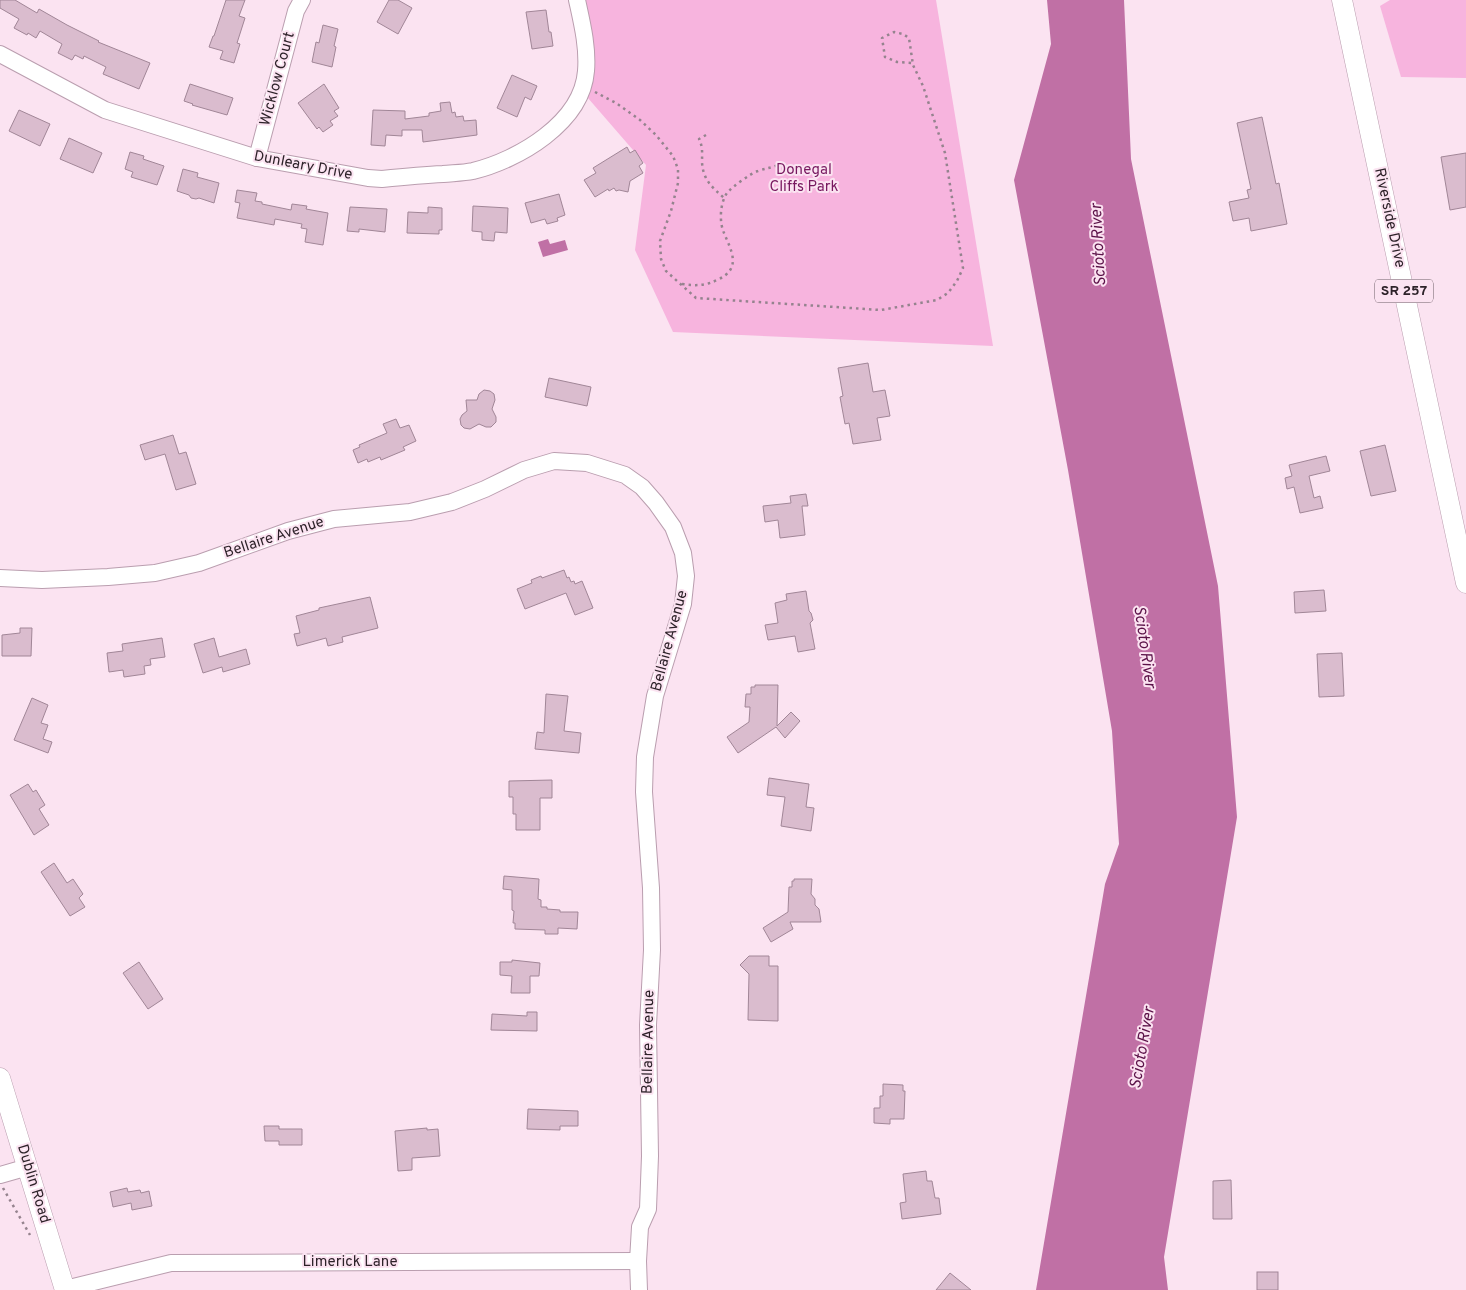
<svg xmlns="http://www.w3.org/2000/svg" width="1466" height="1290" viewBox="0 0 1466 1290" font-family="Overpass,sans-serif">
	<style>
		.green { fill: #f7b4de }
		.water { fill: #c070a5 }
		.building { fill: #dabcce; stroke: #a18697 }
		.lines { fill: none; stroke-linecap: round; stroke-linejoin: round }
		.minor-casing { stroke: #ba9eaf; stroke-width: 18 }
		.major-casing { stroke: #ba9eaf; stroke-width: 21 }
		.path { stroke: #95838e; stroke-width: 2.5; stroke-dasharray: 2.5 4; stroke-linecap: butt }
		.minor { stroke: #fff; stroke-width: 16 }
		.major { stroke: #fff; stroke-width: 20 }
		.labels { text-anchor: middle; dominant-baseline: central; stroke-width: 4; stroke-linejoin: round; paint-order: stroke }
		.shield { fill: #fbe3f1; stroke: #6b5c65; stroke-width: 1 }
		.shield-label { font-size: 14px; font-weight: bold; fill: #2d2229 }
		.street-label { font-size: 15px; fill: #2d2229; stroke: #fbe3f1 }
		.park-label { font-size: 15px; fill: #77175f; stroke: #fbe3f1 }
		.water-label { font-size: 16px; font-style: italic; fill: #5b1248; stroke: #fbe3f1 }
	</style>
	<rect width="100%" height="100%" fill="#fbe3f1"/>
	<g class="green">
		<path d="M577,0H936L993,346L673,332L635,250L646,165L581,90Z"/>
		<path d="M1390,0H1466V78L1401,77L1380,6Z"/>
	</g>
	<g class="water">
		<path d="M1047,0H1124L1131,159L1218,586L1237,817L1164,1257L1168,1290H1036L1105,884L1119,844L1112,731L1068,470L1014,180L1051,44Z"/>
		<path d="M548,239L550,244L565,240L568,250L543,257L538,242Z"/>
	</g>
	<g class="building">
		<path d="M0,0H15L37,13L39,9L67,25L99,41L98,42L150,63L139,89L103,74L106,67L84,56L83,59L75,55L72,60L58,53L62,44L40,31L36,38L28,33L27,35L14,28L19,19L0,8Z"/>
		<path d="M226,0H245L239,16L245,18L237,43L240,44L234,63L220,59L223,51L209,47L213,36H214Z"/>
		<path d="M389,0H398L412,8L398,34L377,22Z"/>
		<path d="M546,10L549,32H551L553,46L532,49L526,12Z"/>
		<path d="M323,25L338,29L334,46L336,47L332,67L312,62L316,42L319,43Z"/>
		<path d="M512,75L537,86L531,100L525,97L517,117L497,108Z"/>
		<path d="M190,84L233,98L227,115L192,105L193,104L184,101Z"/>
		<path d="M324,84L339,108L334,111L338,116L330,121L333,125L323,132L319,127L317,129L298,103Z"/>
		<path d="M450,102L452,113L455,112L456,117L463,116L464,121L476,120L477,135L423,142L422,130H402V136L386,135L385,146L371,145L373,110L405,111V119L429,116V113L441,111L440,103Z"/>
		<path d="M19,110L50,124L40,146L9,131Z"/>
		<path d="M1262,117L1276,184L1279,183L1287,224L1251,231L1249,218L1233,221L1229,202L1249,198L1247,190L1251,189L1237,123Z"/>
		<path d="M69,138L102,153L93,173L60,159Z"/>
		<path d="M627,147L630,153L635,150L643,163L639,166L643,173L630,181L628,192L619,190L616,191L614,188L609,191L608,189L595,197L584,180L596,173L593,168Z"/>
		<path d="M130,152L144,156L143,159L164,166L157,185L131,177L133,172L125,169Z"/>
		<path d="M1466,153V207L1450,210L1441,157Z"/>
		<path d="M183,169L198,173L197,177L219,183L214,203L199,198L196,199L191,198L189,195L177,191Z"/>
		<path d="M237,190L257,193L255,201L262,202V204L291,210L292,204L307,206L306,209L328,213L323,245L305,242L307,229L301,228L302,224L275,219L274,225L237,218L240,203L235,202Z"/>
		<path d="M559,194L565,215L557,218L558,221L547,224L545,219L531,223L525,203Z"/>
		<path d="M473,206L508,208L507,233L495,232L494,241L482,240V232L472,231Z"/>
		<path d="M350,207L387,209L385,232L359,229V232L347,231Z"/>
		<path d="M428,207L442,208V230H439V234L407,233L408,212L428,213Z"/>
		<path d="M868,363L873,392L885,390L890,416L877,418L881,440L853,444L849,423L845,424L840,397L843,396L838,368Z"/>
		<path d="M549,378L591,387L587,406L545,397Z"/>
		<path d="M484,390L490,391L494,394L495,400L492,409L496,417V422L491,427H486L479,424L470,429L464,428L461,425L460,419L462,415L467,411L466,400H477L479,394Z"/>
		<path d="M396,419L400,428L409,425L416,441L403,447L405,450L381,460L380,457L368,462L367,459L358,463L353,450L360,447L359,445L387,433L383,424Z"/>
		<path d="M173,435L179,454L186,452L196,484L176,490L165,454L145,460L140,445Z"/>
		<path d="M1385,445L1396,491L1371,496L1360,451Z"/>
		<path d="M1326,456L1330,471L1309,476L1314,498L1320,496L1323,508L1300,513L1294,487L1287,489L1285,478L1292,476L1289,465Z"/>
		<path d="M806,494L808,506H802L805,535L780,538L778,520L765,522L763,506L791,503L790,496Z"/>
		<path d="M564,570L567,578L569,577L571,582L574,581L575,584L582,581L593,608L575,615L566,593L525,609L517,589L532,583L531,580L541,576L542,578Z"/>
		<path d="M1324,590L1326,611L1295,613L1294,592Z"/>
		<path d="M806,591L809,611L811,613L813,620L810,623L815,649L798,652L795,636L768,640L765,625L778,623L775,603L787,600L786,594Z"/>
		<path d="M370,597L378,628L342,637L343,642L328,646L326,638L297,646L294,634L300,633L296,616L319,610V608Z"/>
		<path d="M20,628H32L31,656H2V635L20,633Z"/>
		<path d="M162,638L165,657L150,659L151,665L144,666L145,674L124,677L123,670L109,672L107,653L123,651L122,644Z"/>
		<path d="M214,638L219,657L246,649L250,664L223,672L222,667L203,673L194,644Z"/>
		<path d="M1342,653L1344,696L1319,697L1317,654Z"/>
		<path d="M755,685H778L777,726L791,712L800,721L785,738L776,727L738,753L727,737L749,722L750,707H745L746,694H751V687H755Z"/>
		<path d="M546,694L568,696L564,731L581,733L579,753L535,749L537,732L544,733Z"/>
		<path d="M32,698L48,705L41,723L48,725L43,739L52,742L48,753L14,740Z"/>
		<path d="M769,778L809,784L806,807L814,808L811,831L781,826L785,797L767,795Z"/>
		<path d="M552,780V798H540V830H516V814H513V797H509V781Z"/>
		<path d="M28,784L33,792L36,790L45,805L39,809L49,825L34,835L10,795Z"/>
		<path d="M54,863L67,883L73,879L83,894L79,898L85,907L70,916L41,872Z"/>
		<path d="M504,876L539,879L538,899L541,900V907H547V909L560,910V912H578L577,929L558,928V934H545V930L515,929V923H513L514,911L512,910V890L503,889Z"/>
		<path d="M794,879H812L811,894L815,899V905L819,909L821,922H790L793,929L771,942L763,928L788,912L789,887H792V881H794Z"/>
		<path d="M749,956H769V966H778V1021L748,1020L749,974L740,965Z"/>
		<path d="M512,960L540,963L539,976H530V993H511L512,976L500,975V962H512Z"/>
		<path d="M139,962L163,999L148,1009L123,973Z"/>
		<path d="M527,1012H537V1031L491,1030L492,1014L527,1016Z"/>
		<path d="M883,1084L903,1085V1091H905L904,1119H890V1124L874,1123V1108H880V1096H883Z"/>
		<path d="M528,1109L578,1111V1126H560V1130L527,1129Z"/>
		<path d="M264,1126H279V1129H302V1145H279V1141H265Z"/>
		<path d="M427,1128V1130L438,1129L440,1156L412,1158V1170L398,1171L395,1131Z"/>
		<path d="M926,1171L927,1181H932L935,1198H939L941,1214L902,1219L900,1203L906,1202L903,1174Z"/>
		<path d="M1231,1180L1232,1219H1213V1181Z"/>
		<path d="M127,1188L128,1192L140,1190L141,1193L149,1191L152,1206L132,1210L131,1203L113,1207L110,1192Z"/>
		<rect x="1257" y="1272" width="21" height="18"/>
		<path d="M950,1273L971,1290H936Z"/>
	</g>
	<g class="lines">
		<defs>
			<g id="minor">
				<path d="M0,54L105,110L257,158L368,178L382,179C402,177 423,175 443,174C453,173 463,173 473,171C518,160 582,123 586,71C588,47 582,23 577,0"/>
				<path d="M257,158L296,11L302,0"/>
				<path d="M0,578L42,580L108,577L155,573L199,563L288,531L334,519L410,512L452,502L485,489L524,470L554,461L587,463L625,475L642,487L656,503L673,527L683,553L686,576L683,604L655,696L645,757L644,792L651,888L652,950L648,1025L650,1156L648,1209L640,1227L638,1261L639,1290"/>
				<path d="M0,1175L28,1167"/>
				<path d="M65,1289L171,1263L638,1261"/>
			</g>
			<g id="major">
				<path d="M1342,0L1466,583"/>
				<path d="M0,1078L65,1290"/>
			</g>
		</defs>
		<use href="#minor" class="minor-casing"/>
		<use href="#major" class="major-casing"/>
		<g class="path">
			<path d="M595,92L616,103L640,120L656,135L673,156L678,169V183L671,211L660,241L661,259L666,271L696,298L881,310L937,300L948,293L957,281L963,268L945,153L923,86L913,65L909,38L903,34L894,32L882,38L885,57L897,62L913,63"/>
			<path d="M706,135L699,139C703,147 702,153 702,162C703,180 712,187 724,198"/>
			<path d="M682,284C696,286 706,286 719,279C742,268 731,250 724,233C719,222 720,203 727,193C732,187 751,173 758,171C766,168 772,168 780,164"/>
			<path d="M3,1188L30,1235"/>
		</g>
		<use href="#minor" class="minor"/>
		<use href="#major" class="major"/>
	</g>
	<g class="labels">
		<rect class="shield" x="1375" y="279.5" width="58" height="23" rx="4"/>
		<g class="shield-label">
			<text x="1404" y="291">SR 257</text>
		</g>
		<g class="street-label">
			<text transform="translate(278 79) rotate(-75)">Wicklow Court</text>
			<text transform="translate(303 166) rotate(11)">Dunleary Drive</text>
			<text transform="translate(1389 218) rotate(78)">Riverside Drive</text>
			<text transform="translate(274 538) rotate(-18)">Bellaire Avenue</text>
			<text transform="translate(670 641) rotate(-75)">Bellaire Avenue</text>
			<text transform="translate(649 1042) rotate(-89)">Bellaire Avenue</text>
			<text transform="translate(33 1184) rotate(73)">Dublin Road</text>
			<text x="350" y="1262">Limerick Lane</text>
		</g>
		<g class="park-label">
			<text x="804" y="170">Donegal<tspan x="804" dy="17">Cliffs Park</tspan></text>
		</g>
		<g class="water-label">
			<text transform="translate(1099 245) rotate(-93)">Scioto River</text>
			<text transform="translate(1144 647) rotate(82)">Scioto River</text>
			<text transform="translate(1143 1048) rotate(-80)">Scioto River</text>
		</g>
	</g>
</svg>
